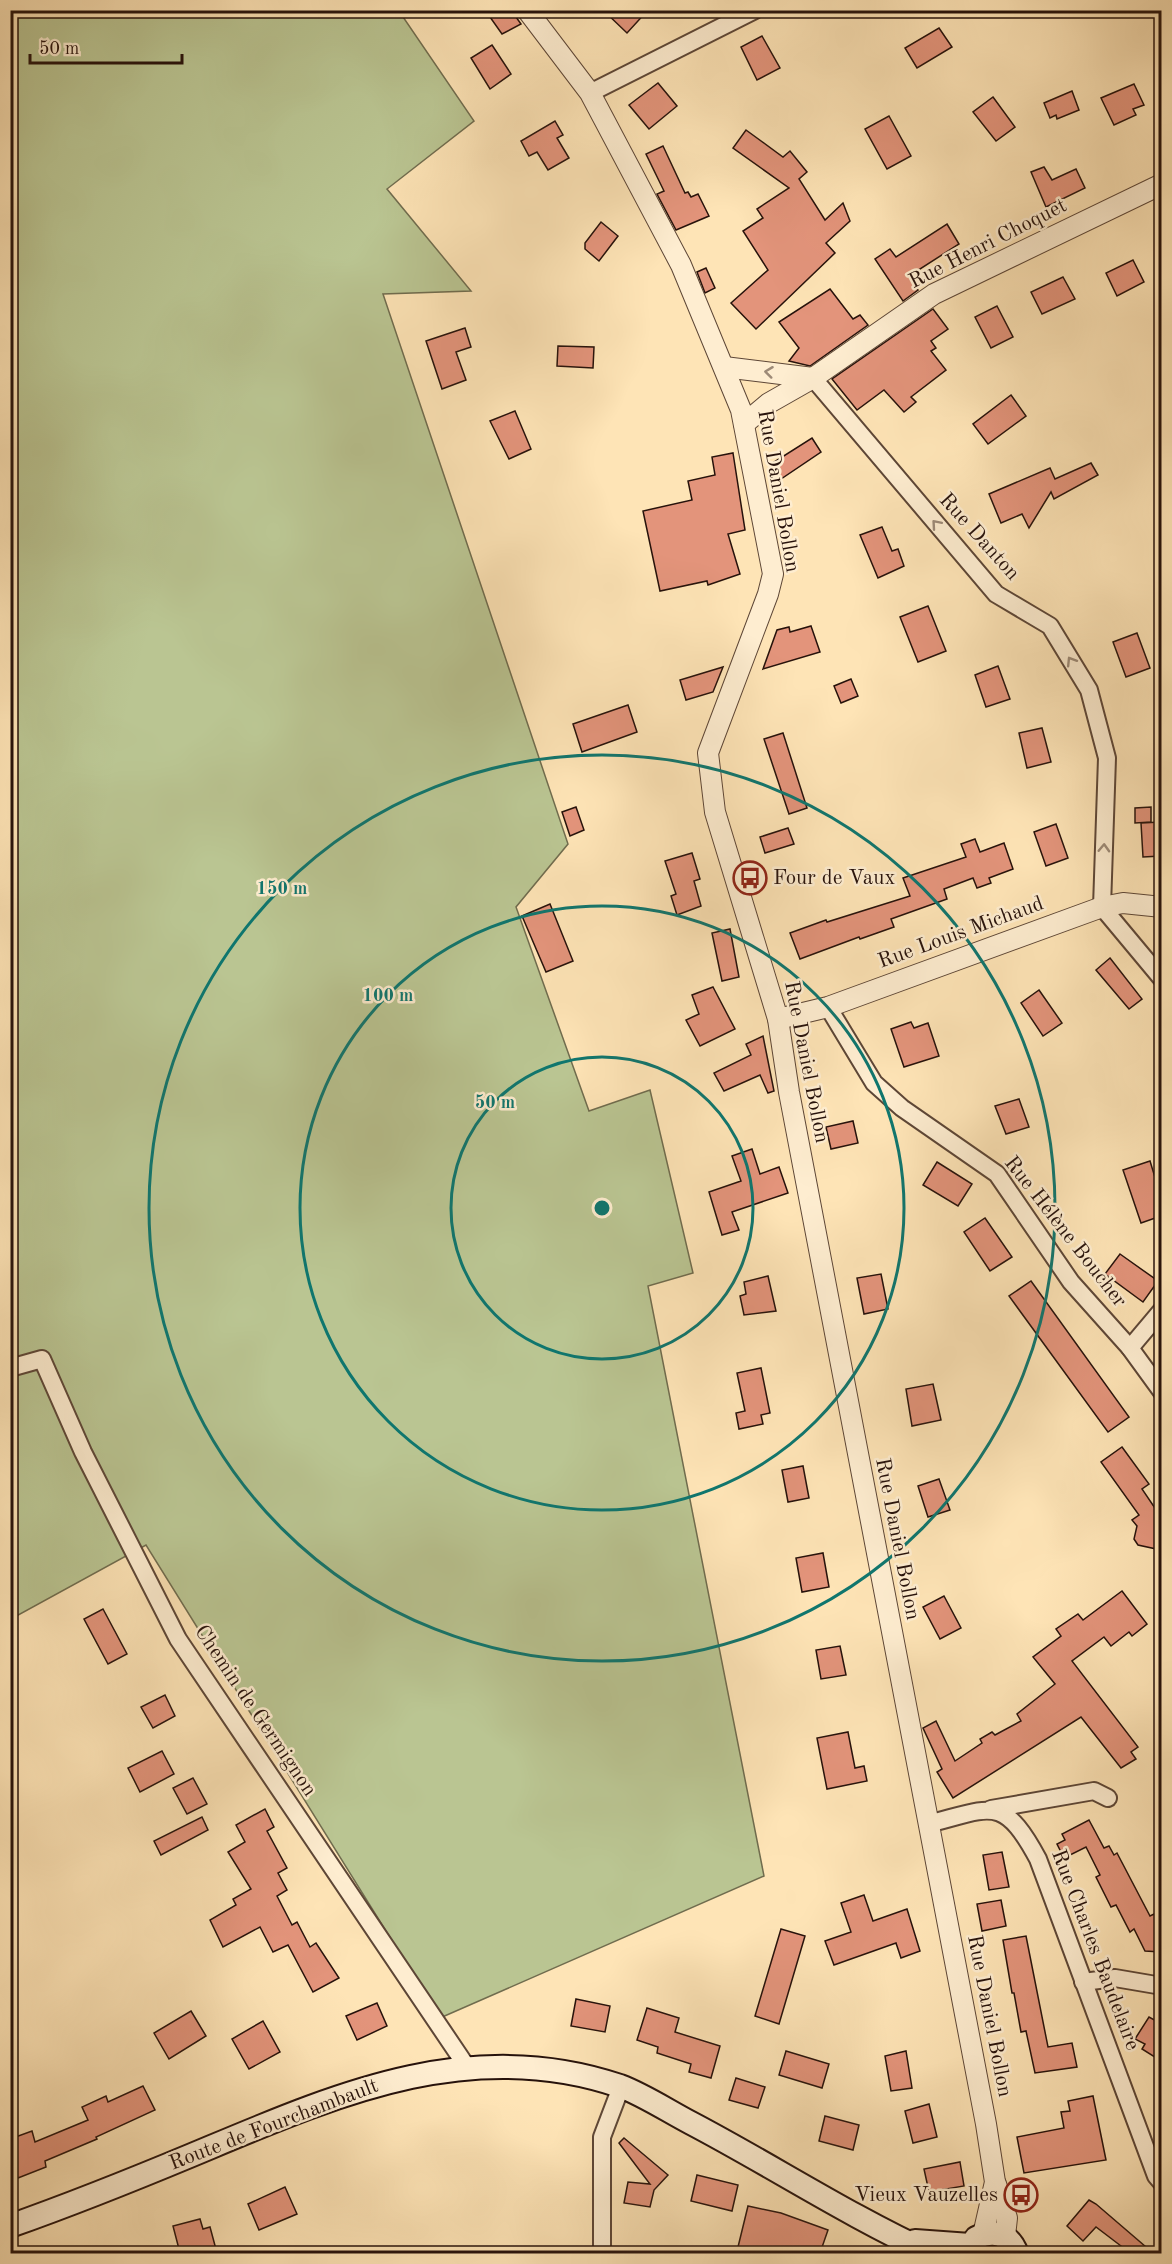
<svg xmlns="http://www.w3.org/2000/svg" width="1172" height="2264" viewBox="0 0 1172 2264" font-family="'Old Standard TT',serif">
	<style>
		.green { fill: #bac592; stroke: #706c4e; stroke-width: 1.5 }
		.building { fill: #e3947b; stroke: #27120b; stroke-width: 1.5 }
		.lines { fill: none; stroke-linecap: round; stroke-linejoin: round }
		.minor-casing { stroke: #5d4636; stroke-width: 20 }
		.tertiary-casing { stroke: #5d4636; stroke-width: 22 }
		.secondary-casing { stroke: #27120b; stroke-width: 26 }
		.minor { stroke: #feedd0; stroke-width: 16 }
		.tertiary { stroke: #feedd0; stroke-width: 20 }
		.secondary { stroke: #feedd0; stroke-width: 22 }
		.oneway { stroke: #9d8a77 }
		.ring { fill: none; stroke: #0f766e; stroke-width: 3 }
		.labels { text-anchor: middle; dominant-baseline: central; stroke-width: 5; stroke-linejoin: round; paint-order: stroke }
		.street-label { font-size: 21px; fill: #27120b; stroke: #feedd0 }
		.poi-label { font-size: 21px; fill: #27120b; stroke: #feedd0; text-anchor: start }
		.centre { fill: #0f766e; stroke: #feedd0; stroke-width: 3 }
		.ring-label { font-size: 18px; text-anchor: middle; font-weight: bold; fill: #0f766e; stroke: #feedd0; stroke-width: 5; stroke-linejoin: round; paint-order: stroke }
	</style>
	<rect width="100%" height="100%" fill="#fee4b6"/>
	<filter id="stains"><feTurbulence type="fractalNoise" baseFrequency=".00333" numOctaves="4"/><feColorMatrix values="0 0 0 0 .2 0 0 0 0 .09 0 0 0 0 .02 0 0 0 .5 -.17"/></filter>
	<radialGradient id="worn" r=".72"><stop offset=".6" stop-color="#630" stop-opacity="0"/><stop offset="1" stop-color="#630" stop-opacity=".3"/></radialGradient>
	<path class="green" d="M11,11H399L474,121L387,189L471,291L383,294L568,844L516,907L589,1111L650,1090L693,1273L648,1286L764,1876L440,2018L146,1545L11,1619Z"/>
	<g class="building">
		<path d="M485,10H511L521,24L502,34Z"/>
		<path d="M603,10H648L627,33Z"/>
		<path d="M939,28L952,47L917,68L905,48Z"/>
		<path d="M762,36L780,68L757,80L741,47Z"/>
		<path d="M492,45L511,74L490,89L471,58Z"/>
		<path d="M658,83L677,106L649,129L629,105Z"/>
		<path d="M1134,84L1144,105L1133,109L1136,115L1114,125L1101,98Z"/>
		<path d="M1072,91L1079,110L1057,119L1056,115L1050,118L1044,103Z"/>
		<path d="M993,97L1015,127L996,141L973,112Z"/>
		<path d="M889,116L911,156L887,169L865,129Z"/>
		<path d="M555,121L563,135L557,138L569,158L548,170L537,152L529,156L521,141Z"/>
		<path d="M746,130L783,157L790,151L807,172L799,179L825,220L843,203L850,221L826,243L835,253L756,329L731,303L768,270L743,231L763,218L757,209L789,188L733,148Z"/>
		<path d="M663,146L685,193L688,192L691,197L698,194L709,216L676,230L657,194L664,191L646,154Z"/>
		<path d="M1044,167L1052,180L1076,169L1085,188L1046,207L1031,172Z"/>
		<path d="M601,222L618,236L599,261L585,249V243Z"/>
		<path d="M947,224L959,244L909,276L918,290L903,301L875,259L890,249L896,257Z"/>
		<path d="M1133,260L1144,282L1117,296L1106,273Z"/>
		<path d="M706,268L715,288L705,293L697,272Z"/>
		<path d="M1063,277L1075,299L1042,314L1031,292Z"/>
		<path d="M830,289L853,319L860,315L868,325L810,366L789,361L799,348L779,322Z"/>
		<path d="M997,306L1013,337L991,348L975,317Z"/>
		<path d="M933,309L948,329L931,341L936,348L931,351L946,370L911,397L916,402L904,412L884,390L857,410L832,379Z"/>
		<path d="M465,328L471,347L456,352L466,380L442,389L426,341Z"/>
		<path d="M558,346L594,347L593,368L557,366Z"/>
		<path d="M1011,395L1026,416L988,444L973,424Z"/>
		<path d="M515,411L531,449L509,459L490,421Z"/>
		<path d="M812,438L821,452L781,479L771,464Z"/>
		<path d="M733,453L745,530L728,534L740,574L708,585L707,581L660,591L643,511L692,500L688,481L715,475L712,457Z"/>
		<path d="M1091,463L1098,475L1054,499L1051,492L1029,528L1022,514L1001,523L989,494L1050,468L1055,479Z"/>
		<path d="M882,527L892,551L898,549L904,566L878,578L860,535Z"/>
		<path d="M928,606L946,651L918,662L900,617Z"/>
		<path d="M811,626L820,652L763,669L777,630L789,627L790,632Z"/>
		<path d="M1137,633L1150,668L1126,677L1113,642Z"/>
		<path d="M998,666L1010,699L986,707L975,675Z"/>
		<path d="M723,667L713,692L686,700L680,680Z"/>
		<path d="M851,679L858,696L841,703L834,686Z"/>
		<path d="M628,705L637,732L582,752L573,724Z"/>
		<path d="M1042,728L1051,762L1027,768L1019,733Z"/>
		<path d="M783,733L807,808L789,814L764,739Z"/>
		<path d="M576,807L584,830L570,836L562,812Z"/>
		<path d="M1151,807V822L1135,823V808Z"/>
		<path d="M1161,822V856L1143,857L1141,823Z"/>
		<path d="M1056,824L1068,858L1046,866L1034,832Z"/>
		<path d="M788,828L794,844L765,853L760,837Z"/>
		<path d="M975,839L980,852L1004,843L1013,869L989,878L991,883L977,888L973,878L944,889L947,899L891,919L894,927L860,939L859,937L800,959L790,933L826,920L827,922L910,896L903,878L966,857L961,844Z"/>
		<path d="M692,853L700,879L694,881L701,906L677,915L671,896L676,894L665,861Z"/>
		<path d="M550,904L573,961L546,972L522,916Z"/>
		<path d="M730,929L739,977L722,981L712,933Z"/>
		<path d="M1110,958L1142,999L1129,1009L1096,970Z"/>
		<path d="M713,987L735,1029L700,1046L686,1020L699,1014L692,995Z"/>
		<path d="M1039,990L1062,1023L1043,1036L1021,1003Z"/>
		<path d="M911,1022L914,1028L928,1023L939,1056L904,1067L891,1029Z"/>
		<path d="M763,1036L774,1091L768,1093L760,1075L724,1091L714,1073L751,1055L746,1044Z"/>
		<path d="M1019,1099L1029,1127L1006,1134L995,1106Z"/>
		<path d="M853,1121L858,1143L831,1149L826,1127Z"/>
		<path d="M752,1149L760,1174L779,1167L788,1193L732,1212L739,1230L722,1235L709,1192L741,1181L732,1156Z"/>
		<path d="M1150,1161L1161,1197V1216L1141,1223L1123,1170Z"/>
		<path d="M937,1162L972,1184L958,1206L923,1185Z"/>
		<path d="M985,1218L1012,1257L990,1271L964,1232Z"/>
		<path d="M1120,1254L1158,1281L1143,1302L1105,1274Z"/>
		<path d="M881,1274L888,1309L864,1314L857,1278Z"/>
		<path d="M768,1276L776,1311L744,1315L740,1296L746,1294L744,1282Z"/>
		<path d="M1031,1281L1129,1417L1108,1432L1009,1296Z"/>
		<path d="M761,1368L770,1413L761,1415L763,1424L739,1429L736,1413L745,1411L737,1373Z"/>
		<path d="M933,1384L941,1420L912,1426L906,1389Z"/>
		<path d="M1122,1447L1149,1484L1142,1489L1161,1517V1550L1138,1545L1134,1539L1137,1526L1132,1520L1139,1515L1101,1462Z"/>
		<path d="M803,1466L809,1498L788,1502L782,1470Z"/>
		<path d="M939,1479L950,1510L928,1517L918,1486Z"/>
		<path d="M823,1553L829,1587L802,1592L796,1558Z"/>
		<path d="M1122,1591L1147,1624L1132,1636L1129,1632L1111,1646L1104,1637L1072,1661L1138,1747L1131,1752L1136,1759L1121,1768L1081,1717L953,1798L937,1772L942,1769L923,1728L936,1721L955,1761L982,1743L980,1739L992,1732L995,1735L1021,1721L1017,1714L1055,1684L1033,1657L1061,1636L1056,1629L1078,1614L1083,1620Z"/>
		<path d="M944,1596L961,1628L940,1639L923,1607Z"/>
		<path d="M103,1609L127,1654L108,1664L84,1619Z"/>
		<path d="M840,1646L846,1675L821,1679L816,1650Z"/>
		<path d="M165,1695L175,1716L153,1728L141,1707Z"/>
		<path d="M848,1732L855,1768L864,1766L867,1781L827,1789L817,1738Z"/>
		<path d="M162,1751L174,1774L140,1792L128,1768Z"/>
		<path d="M193,1778L207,1804L187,1814L173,1788Z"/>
		<path d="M265,1809L274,1827L267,1831L287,1868L278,1873L287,1890L277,1896L292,1925L297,1922L310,1947L316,1943L339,1978L313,1992L288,1945L273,1952L260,1927L223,1947L210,1920L236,1905L233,1899L251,1889L228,1852L245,1842L236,1825Z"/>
		<path d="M202,1817L208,1830L161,1855L154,1841Z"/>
		<path d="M1089,1820L1104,1848L1109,1846L1114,1855L1117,1853L1150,1916L1154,1914L1161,1929V1952L1145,1951L1134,1929L1130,1932L1116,1905L1111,1907L1096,1877L1100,1875L1086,1847L1064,1858L1057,1844L1065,1840L1062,1834Z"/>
		<path d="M1002,1852L1009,1887L989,1890L983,1855Z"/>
		<path d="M864,1895L873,1921L907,1909L920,1951L901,1958L896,1943L834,1965L825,1941L851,1932L841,1903Z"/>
		<path d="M1001,1900L1006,1926L982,1931L977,1904Z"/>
		<path d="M781,1929L805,1936L779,2024L755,2016Z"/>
		<path d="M1026,1936L1048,2047L1072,2043L1077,2067L1035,2073L1026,2031L1021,2032L1014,1993H1012L1003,1940Z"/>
		<path d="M576,1999L610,2006L605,2032L571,2026Z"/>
		<path d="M377,2003L387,2026L357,2040L346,2016Z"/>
		<path d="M647,2008L679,2018L675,2032L720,2046L711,2078L689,2072L691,2064L657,2053L658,2047L637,2040Z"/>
		<path d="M191,2011L206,2036L169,2059L154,2033Z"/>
		<path d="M1161,2016V2061L1142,2049L1145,2044L1135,2039L1149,2017L1158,2022Z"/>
		<path d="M263,2021L280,2052L249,2069L232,2039Z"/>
		<path d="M786,2051L829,2064L822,2088L779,2075Z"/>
		<path d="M906,2051L912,2088L891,2091L885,2056Z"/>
		<path d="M736,2078L765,2087L758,2108L729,2100Z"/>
		<path d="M143,2086L155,2110L96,2137L97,2139L45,2161L46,2167L18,2178L10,2158V2139L32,2131L35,2142L88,2120L82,2107L106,2096L108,2102Z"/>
		<path d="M1093,2096L1106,2160L1024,2173L1017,2137L1064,2128L1061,2112L1070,2111L1068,2101Z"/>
		<path d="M929,2104L937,2137L913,2143L905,2111Z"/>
		<path d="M825,2116L859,2125L853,2150L819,2141Z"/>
		<path d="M624,2138L668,2175L654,2190L650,2207L624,2203L628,2182L650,2184L619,2143Z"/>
		<path d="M960,2162L964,2186L929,2192L924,2169Z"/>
		<path d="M697,2175L738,2185L732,2211L691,2201Z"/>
		<path d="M285,2187L297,2214L259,2230L248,2204Z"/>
		<path d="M1089,2200L1096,2204L1153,2253H1114L1121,2246L1096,2227L1083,2241L1067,2226Z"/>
		<path d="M748,2206L781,2213L828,2230L820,2253H763L738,2247Z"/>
		<path d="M200,2219L203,2229L210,2227L217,2253H180L173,2226Z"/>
	</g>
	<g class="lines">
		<defs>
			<g id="minor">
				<path d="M590,93L755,10"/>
				<path d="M813,378L996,594L1050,626L1089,690L1107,758L1102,907L1162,979"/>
				<path d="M828,1007L874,1083L902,1108L997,1174L1071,1282L1130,1348L1162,1392"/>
				<path d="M1130,1348L1162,1310"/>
				<path d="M10,1368L42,1359L83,1452L178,1639L467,2067"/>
				<path d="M991,1809L1094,1791L1108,1798"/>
				<path d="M928,1824C991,1808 1003,1794 1038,1859L1156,2176L1162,2183"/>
				<path d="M1083,1982L1115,1978L1162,1986"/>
				<path d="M602,2254V2137L621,2087"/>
			</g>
			<g id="tertiary">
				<path d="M527,10L590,93L681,265L741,410L773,574L768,594L708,753L715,812L778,1019L789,1092L986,2124L995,2182L983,2235"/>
				<path d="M724,367L813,378"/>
				<path d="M744,424L769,403L813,378L934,294L1162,184"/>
				<path d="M778,1019L828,1007L1102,907L1123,903L1162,907"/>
				<path d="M996,2184L1007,2218L1005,2236"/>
			</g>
			<g id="secondary">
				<path d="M10,2226C72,2204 132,2180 192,2155C331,2097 468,2034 620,2086C644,2095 668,2111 691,2123C771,2165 849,2216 932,2254"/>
				<path d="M915,2241L970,2245"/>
				<path d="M967,2254L976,2238C994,2229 1010,2234 1017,2254"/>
			</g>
		</defs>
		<use href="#minor" class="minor-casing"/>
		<use href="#tertiary" class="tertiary-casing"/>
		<use href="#secondary" class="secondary-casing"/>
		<use href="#minor" class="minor"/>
		<use href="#tertiary" class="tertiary"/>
		<use href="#secondary" class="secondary"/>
	</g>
	<defs><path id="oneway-chevron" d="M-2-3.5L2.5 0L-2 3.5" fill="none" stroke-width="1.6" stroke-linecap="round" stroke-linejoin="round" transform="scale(1.5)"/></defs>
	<g class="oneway">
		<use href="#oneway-chevron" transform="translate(769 372) rotate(-173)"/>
		<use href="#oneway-chevron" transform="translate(936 524) rotate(-131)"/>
		<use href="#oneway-chevron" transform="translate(1071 661) rotate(-122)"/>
		<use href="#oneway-chevron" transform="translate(1104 848) rotate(-88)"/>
	</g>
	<g class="ring">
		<circle cx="602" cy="1208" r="151"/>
		<circle cx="602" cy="1208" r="302"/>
		<circle cx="602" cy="1208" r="453"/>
	</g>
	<defs>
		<symbol id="bus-ring" viewBox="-11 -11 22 22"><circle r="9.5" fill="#feedd0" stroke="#8f2418" stroke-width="1.5"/><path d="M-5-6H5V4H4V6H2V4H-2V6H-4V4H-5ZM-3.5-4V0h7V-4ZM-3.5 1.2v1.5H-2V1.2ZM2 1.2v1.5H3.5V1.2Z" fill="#8f2418"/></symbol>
	</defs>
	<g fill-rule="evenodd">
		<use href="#bus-ring" x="731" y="859" width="38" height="38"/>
		<use href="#bus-ring" x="1002" y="2176" width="38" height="38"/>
	</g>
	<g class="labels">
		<g class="street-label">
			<text transform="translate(988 244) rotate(-27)">Rue Henri Choquet</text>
			<text transform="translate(778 491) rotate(80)">Rue Daniel Bollon</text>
			<text transform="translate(979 537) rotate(48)">Rue Danton</text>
			<text transform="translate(961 933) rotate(-20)">Rue Louis Michaud</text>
			<text transform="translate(806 1062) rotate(79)">Rue Daniel Bollon</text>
			<text transform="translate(1065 1232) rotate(52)">Rue Hélène Boucher</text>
			<text transform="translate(897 1539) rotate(79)">Rue Daniel Bollon</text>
			<text transform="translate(255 1711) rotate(56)">Chemin de Germignon</text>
			<text transform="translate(1095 1950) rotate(69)">Rue Charles Baudelaire</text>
			<text transform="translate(989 2016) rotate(79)">Rue Daniel Bollon</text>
			<text transform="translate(274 2125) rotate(-21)">Route de Fourchambault</text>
		</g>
		<g class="poi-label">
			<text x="773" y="878">Four de Vaux</text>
			<text x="998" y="2195" text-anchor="end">Vieux Vauzelles</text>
		</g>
	</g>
	<circle cx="602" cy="1208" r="9" class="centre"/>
	<g class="ring-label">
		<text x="282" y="894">150 m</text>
		<text x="388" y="1001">100 m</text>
		<text x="495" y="1108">50 m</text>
	</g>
	<rect width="1172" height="2264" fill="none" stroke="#fee4b6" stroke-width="36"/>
	<rect x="12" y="12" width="1148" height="2240" fill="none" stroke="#27120b" stroke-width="3"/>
	<rect x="18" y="18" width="1136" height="2228" fill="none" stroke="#27120b" stroke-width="1.5"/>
	<path d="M30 54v9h152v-9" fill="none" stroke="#27120b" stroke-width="3"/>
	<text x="39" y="54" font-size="18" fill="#27120b" stroke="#feedd0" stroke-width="4.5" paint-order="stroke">50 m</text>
	<rect width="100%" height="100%" filter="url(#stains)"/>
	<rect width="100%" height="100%" fill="url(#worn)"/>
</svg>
